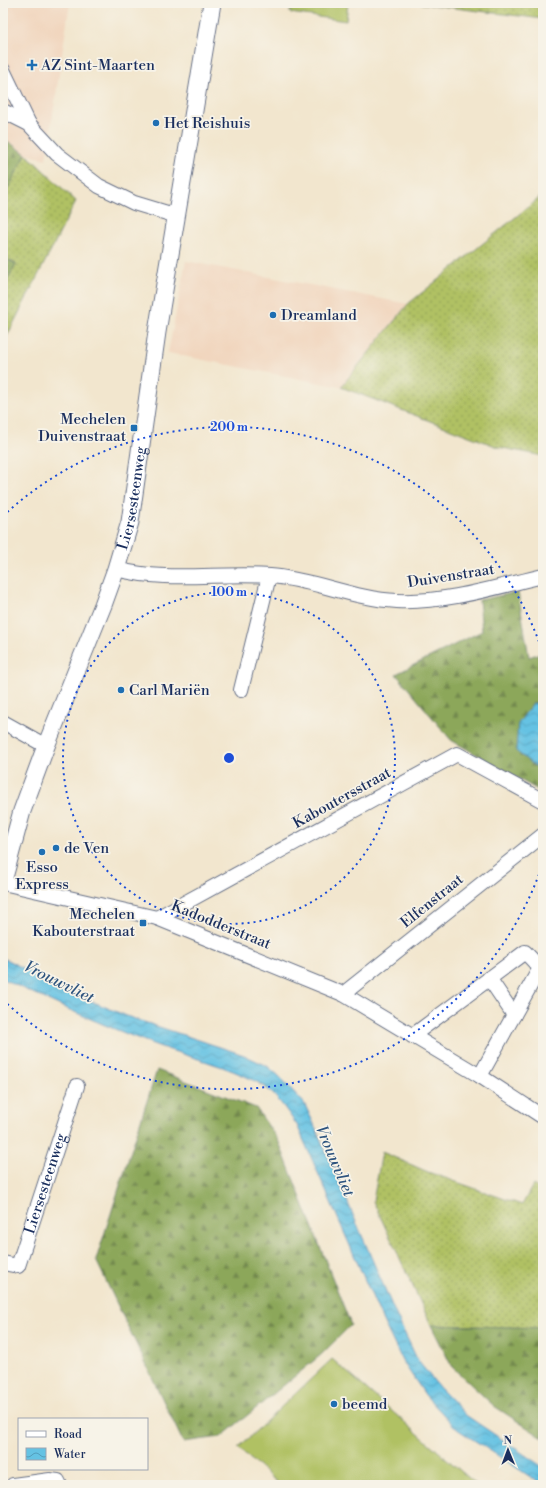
<svg xmlns="http://www.w3.org/2000/svg" width="546" height="1488" viewBox="0 0 546 1488" font-family="'Libre Bodoni',serif">
	<style>
		.built { fill: #f1d5bd }
		.grass { fill: url(#grass-dots); stroke: #667861 }
		.forest { fill: url(#forest-firs); stroke: #546b5c }
		.pitch { fill: #b0c164; stroke: #667861 }
		.water { fill: url(#water-waves); stroke: #4078a0 }
		.lines { fill: none; stroke-linecap: round; stroke-linejoin: round }
		.minor-casing { stroke: #666f85; stroke-width: 16 }
		.major-casing { stroke: #666f85; stroke-width: 19 }
		.minor { stroke: #fff; stroke-width: 14 }
		.major { stroke: #fff; stroke-width: 17 }
		.ring { fill: none; stroke: #1d4ed8; stroke-width: 2; stroke-dasharray: 2 4 }
		.poi-dot { fill: #1f6fb2; stroke: #f7f3e8; stroke-width: 1.5 }
		.labels { text-anchor: middle; dominant-baseline: central; stroke-width: 3.5; stroke-linejoin: round; paint-order: stroke }
		.poi-label { font-size: 15px; fill: #1b2f5e; stroke: #f7f3e8; text-anchor: start }
		.street-label { font-size: 15px; fill: #1b2f5e; stroke: #f7f3e8 }
		.water-label { font-size: 16px; font-style: italic; fill: #2e547f; stroke: #f7f3e8 }
		.centre { fill: #1d4ed8; stroke: #f7f3e8; stroke-width: 2 }
		.ring-label { font-size: 12px; text-anchor: middle; font-weight: bold; fill: #1d4ed8; stroke: #f7f3e8; stroke-width: 3.5; stroke-linejoin: round; paint-order: stroke }
	</style>
	<defs>
		<pattern id="grass-dots" width="8" height="8" patternUnits="userSpaceOnUse"><rect width="8" height="8" fill="#b0c164"/><path d="M2 2h.1M6 6h.1" fill="none" stroke="#8e9d56" stroke-width="1.8" stroke-linecap="round"/></pattern>
		<pattern id="forest-firs" width="22" height="20" patternUnits="userSpaceOnUse"><rect width="22" height="20" fill="#8ca75a"/><path d="M5 1l3.5 6h-7zM16 11l3.5 6h-7z" fill="#72884e"/></pattern>
		<pattern id="water-waves" width="16" height="10" patternUnits="userSpaceOnUse"><rect width="16" height="10" fill="#65c2e3"/><path d="M0 5q4-4 8 0t8 0" fill="none" stroke="#529ebb"/></pattern>
	</defs>
	<rect width="100%" height="100%" fill="#f7f3e8"/>
	<filter id="ink" filterUnits="userSpaceOnUse"><feTurbulence type="fractalNoise" baseFrequency=".025" numOctaves="2"/><feDisplacementMap in="SourceGraphic" scale="8" xChannelSelector="R" yChannelSelector="G"/><feConvolveMatrix kernelMatrix="1 2 1 2 8 2 1 2 1" color-interpolation-filters="sRGB"/></filter>
	<filter id="wash" filterUnits="userSpaceOnUse"><feTurbulence type="fractalNoise" baseFrequency=".012" numOctaves="4" result="noise"/><feDisplacementMap in="SourceGraphic" scale="16" xChannelSelector="R" yChannelSelector="G"/><feGaussianBlur stdDeviation="0.9" result="paint"/><feColorMatrix in="noise" values="0 0 0 0 0 0 0 0 0 0 0 0 0 0 0 0 0 1.4 0 .05"/><feComposite in="paint" operator="in"/></filter>
	<g filter="url(#wash)">
		<rect width="100%" height="100%" fill="#f2e6ce"/>
		<g class="built">
			<path d="M3,3H70L46,159L26,154L3,138Z"/>
			<path d="M186,261L408,304L341,387L168,353Z"/>
		</g>
		<g class="grass">
			<path d="M415,3H543V19Z"/>
			<path d="M26,154L76,201L3,344V288L16,264L3,257V198Z"/>
			<path d="M543,195V456L498,447L341,387L408,304Z"/>
			<path d="M382,1152L428,1172L522,1205L533,1185L543,1191V1328L431,1325L373,1201Z"/>
		</g>
		<g class="forest">
			<path d="M3,138L26,154L3,198Z"/>
			<path d="M3,257L16,264L3,288Z"/>
			<path d="M518,592L529,657L543,652V704L533,703L531,763L543,771V793L451,740L396,674L482,631L479,600Z"/>
			<path d="M157,1070L256,1108L278,1140L351,1325L322,1354L221,1437L183,1442L96,1260Z"/>
			<path d="M431,1325L543,1328V1438L494,1406L452,1367Z"/>
		</g>
		<g class="pitch">
			<path d="M291,3H348L346,21L290,13Z"/>
			<path d="M332,1359L477,1485H280L238,1448Z"/>
		</g>
		<g class="water">
			<path d="M533,703L543,704V771L531,763L516,751L518,724Z"/>
			<path d="M3,958L79,996L129,1017L244,1055L267,1066L278,1075L304,1103L313,1122L397,1317L418,1361L439,1387L467,1416L543,1467V1485L457,1429L426,1396L403,1362L383,1321L297,1125C286,1110 275,1092 259,1083C226,1065 188,1057 153,1044C102,1025 53,1003 3,979Z"/>
		</g>
	</g>
	<g filter="url(#ink)">
		<g class="lines">
			<defs>
				<g id="minor">
					<path d="M3,70L29,124"/>
					<path d="M3,111L29,124L57,154L99,186L134,203L177,216"/>
					<path d="M116,569C169,583 217,572 270,576C313,579 354,599 397,601C446,603 496,587 543,576"/>
					<path d="M241,690L269,576"/>
					<path d="M3,722L46,746"/>
					<path d="M3,883L157,918L343,994L480,1076L543,1117"/>
					<path d="M157,918L457,754L543,801"/>
					<path d="M489,978L514,1015"/>
					<path d="M343,994L543,835"/>
					<path d="M412,1036L525,952L540,968L480,1076"/>
					<path id="s1" d="M3,1263L18,1266L77,1086"/>
					<path d="M13,1485L50,1480L58,1481L60,1485"/>
				</g>
				<g id="major">
					<path id="s2" d="M3,881L22,811L46,746L103,605L116,569L130,522L157,332L212,3"/>
				</g>
			</defs>
			<use href="#minor" class="minor-casing"/>
			<use href="#major" class="major-casing"/>
			<use href="#minor" class="minor"/>
			<use href="#major" class="major"/>
		</g>
	</g>
	<g class="ring">
		<circle cx="229" cy="758" r="166"/>
		<path d="M543 863A331 331 0 0 1 3 1000M3 516A331 331 0 0 1 543 653"/>
	</g>
	<g class="poi-dot">
		<path d="M30 59h4v4h4v4h-4v4h-4v-4h-4v-4h4z"/>
		<circle cx="156" cy="123" r="4"/>
		<circle cx="273" cy="315" r="4"/>
		<rect x="130" y="424" width="8" height="8" rx="2"/>
		<circle cx="121" cy="690" r="4"/>
		<circle cx="56" cy="848" r="4"/>
		<circle cx="42" cy="852" r="4"/>
		<rect x="139" y="919" width="8" height="8" rx="2"/>
		<circle cx="334" cy="1404" r="4"/>
	</g>
	<g class="labels">
		<g class="poi-label">
			<text x="41" y="65">AZ Sint-Maarten</text>
			<text x="164" y="123">Het Reishuis</text>
			<text x="281" y="315">Dreamland</text>
			<text x="126" y="419" text-anchor="end">Mechelen<tspan x="126" dy="17">Duivenstraat</tspan></text>
			<text x="129" y="690">Carl Mariën</text>
			<text x="64" y="848">de Ven</text>
			<text x="42" y="867" text-anchor="middle">Esso<tspan x="42" dy="17">Express</tspan></text>
			<text x="135" y="914" text-anchor="end">Mechelen<tspan x="135" dy="17">Kabouterstraat</tspan></text>
			<text x="342" y="1404">beemd</text>
		</g>
		<g class="street-label">
			<text stroke="none"><textPath href="#s2" startOffset="405">Liersesteenweg</textPath></text>
			<text transform="translate(451 576) rotate(-9)">Duivenstraat</text>
			<text transform="translate(342 798) rotate(-29)">Kaboutersstraat</text>
			<text transform="translate(432 901) rotate(-39)">Elfenstraat</text>
			<text transform="translate(221 925) rotate(22)">Kadodderstraat</text>
			<text stroke="none"><textPath href="#s1" startOffset="102">Liersesteenweg</textPath></text>
		</g>
		<g class="water-label">
			<text transform="translate(59 982) rotate(26)">Vrouwvliet</text>
			<text transform="translate(335 1161) rotate(67)">Vrouwvliet</text>
		</g>
	</g>
	<circle cx="229" cy="758" r="6" class="centre"/>
	<g class="ring-label">
		<text x="229" y="431">200 m</text>
		<text x="229" y="596">100 m</text>
	</g>
	<rect width="546" height="1488" fill="none" stroke="#f7f3e8" stroke-width="16"/>
	<rect x="18" y="1418" width="130" height="52" fill="#f7f3e8" stroke="#9fa5b1"/>
	<rect x="26" y="1431" width="20" height="6" fill="#ffffff" stroke="#9fa5b1"/>
	<text x="54" y="1438" font-size="12" fill="#1b2f5e">Road</text>
	<rect x="26" y="1448" width="20" height="12" fill="url(#water-waves)" stroke="#9fa5b1"/>
	<text x="54" y="1458" font-size="12" fill="#1b2f5e">Water</text>
	<g transform="translate(508 1450) rotate(359)" stroke="#f7f3e8" stroke-width="3" paint-order="stroke">
	<path d="M0-3L7 15L0 10L-7 15Z" fill="#1b2f5e"/>
	<text y="-6" font-size="11" font-weight="bold" text-anchor="middle" fill="#1b2f5e">N</text>
	</g>
</svg>
